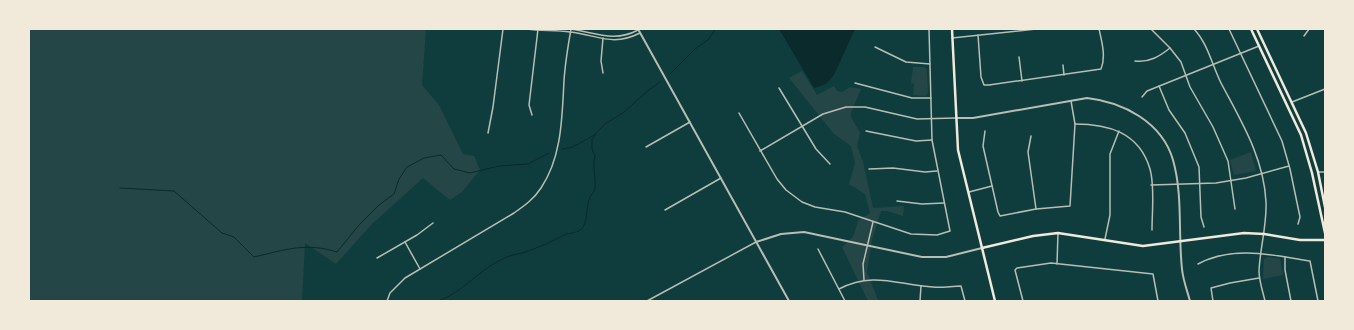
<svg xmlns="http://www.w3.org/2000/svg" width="1354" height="330" viewBox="0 0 1354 330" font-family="Rubik,sans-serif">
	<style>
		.green { fill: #244646 }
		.water { fill: #0a2a2b }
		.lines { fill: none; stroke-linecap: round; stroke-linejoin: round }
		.stream { stroke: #0a2a2b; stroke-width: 1 }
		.minor { stroke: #b8beb3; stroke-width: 1.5 }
		.tertiary { stroke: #b8beb3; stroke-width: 2 }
		.secondary { stroke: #f1e9da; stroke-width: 2.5 }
		.primary { stroke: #f1e9da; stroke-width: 2.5 }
	</style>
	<rect width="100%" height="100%" fill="#0f3d3e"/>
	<g class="green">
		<path d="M29,29H426L422,85L439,105L463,154L474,156L480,170L462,192L450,200L423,178L372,224L336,264L305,243L302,301H29Z"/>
		<path d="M913,67H924L927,70L928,93L925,96L913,95L914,84L911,83Z"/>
		<path d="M802,71L817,95L834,86L837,91L842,92L850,87L861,89L851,113V117L860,133L857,146L863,162L873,208L904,206L903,216L887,211H881L872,240L867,272L878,300L881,301H868L842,247L853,237L858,221L870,213L865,194L849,184L855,163L851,146L834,134L789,78Z"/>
		<path d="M1251,152L1256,171L1234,175L1230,160Z"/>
		<path d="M1268,257L1280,259L1283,275L1263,279L1264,259Z"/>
	</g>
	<path class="water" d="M779,29H855L834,75L826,84L814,88Z"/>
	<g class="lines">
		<g class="stream">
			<path d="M670,74L695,49L709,39L715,29"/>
			<path d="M562,149L573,147L596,134"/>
			<path d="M120,188L174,191L222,233L234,237L254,257C285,250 305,242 337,252L359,225L379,205L394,194L399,179L407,167L424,158L441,155L454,169L470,173L499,166L528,164L549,153"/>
			<path d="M439,301C465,291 481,267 507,257C514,254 521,254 528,251C540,247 553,241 564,235C571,232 578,234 583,227C588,219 586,208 589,200C590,195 595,192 595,187C596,176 592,167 595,156L592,149V139L598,131L605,124L624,112L650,89L660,82"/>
		</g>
		<g class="minor">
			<path d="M527,29C541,31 556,30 570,32C598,35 612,47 640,33"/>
			<path d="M570,29C594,32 614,43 638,30"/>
			<path d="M1151,29L1170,48L1181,62L1190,87L1213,127L1228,161L1235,209"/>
			<path d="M1194,29C1208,44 1212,65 1221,83C1241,121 1264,158 1266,202C1267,225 1260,248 1259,271C1259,281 1263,292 1265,301"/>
			<path d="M1229,29L1282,141L1290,169L1300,217L1298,224"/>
			<path d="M978,35L981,77L984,85H989L1101,69C1106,57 1102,42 1099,29"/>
			<path d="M1304,36L1309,29"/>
			<path d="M603,38L601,61L603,73"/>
			<path d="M952,38L1036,29"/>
			<path d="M875,47L906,62L930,64"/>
			<path d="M1019,57L1022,81"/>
			<path d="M1135,61C1149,63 1160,56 1170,48"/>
			<path d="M1063,65L1064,75"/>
			<path d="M855,83L912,98H931"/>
			<path d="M1159,86L1169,110L1185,133L1199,167L1201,217L1204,227"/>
			<path d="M779,88L816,149L830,164"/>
			<path d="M1142,97L1147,91L1259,46"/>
			<path d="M1292,102L1325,89"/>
			<path d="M739,113L777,179L786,190L802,202L815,207L845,212L911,234L937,235L950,231L932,140L929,29"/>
			<path d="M532,115L529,105L538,29"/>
			<path d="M1075,124C1108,124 1139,132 1150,169C1155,187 1152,211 1152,230"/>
			<path d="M866,131L916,141L932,140"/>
			<path d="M985,131L983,146L998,212L1000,216L1036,209L1070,206L1075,124L1071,101"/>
			<path d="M488,133L493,107L503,29"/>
			<path d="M1031,136L1028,152L1036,209"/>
			<path d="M646,147L690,122"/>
			<path d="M760,151L823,114L846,107H865L917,119L955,118"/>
			<path d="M869,169L893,168L925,172L937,171"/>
			<path d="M1318,172H1325"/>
			<path d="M1151,185L1216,183L1246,178L1289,166"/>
			<path d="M969,192L992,186"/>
			<path d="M897,201L922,204L944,203"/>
			<path d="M665,210L721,178"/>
			<path d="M1105,239L1110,215V154L1119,131"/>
			<path d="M405,242L420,269"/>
			<path d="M818,249L845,301"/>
			<path d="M1285,257V270L1291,301"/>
			<path d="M377,258L417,235L433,223"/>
			<path d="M1057,264L1058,233"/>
			<path d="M1198,264C1233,245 1273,255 1310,261L1318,301"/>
			<path d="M864,280L863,264L873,222"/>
			<path d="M839,289C873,271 898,285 933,287C942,288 952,286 961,286L965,301"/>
			<path d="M387,301L390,293L405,278L514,213C524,206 534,199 541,188C562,157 562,117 564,81C565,64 568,46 571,29"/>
			<path d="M647,301L756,242"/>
			<path d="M920,301L921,286"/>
			<path d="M1023,301L1015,270L1017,268L1051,263L1153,274L1158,301"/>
			<path d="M1213,301L1211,288L1230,283L1259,278"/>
		</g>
		<g class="tertiary">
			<path d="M638,29L789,301"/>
			<path d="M956,118H973L1087,98C1123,102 1162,122 1173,160C1183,195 1178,233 1182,269C1183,280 1187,290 1190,301"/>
			<path d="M756,242L781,234L804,232L922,257H946L982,248"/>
		</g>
		<g class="secondary">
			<path d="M952,29L958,150L995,301"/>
			<path d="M982,248L1033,236L1058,233L1143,246L1244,233L1264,234L1300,240H1325"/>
		</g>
		<g class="primary">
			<path d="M1251,29L1301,135L1312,173L1325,233"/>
			<path d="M1257,29L1306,133L1318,172L1325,207"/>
		</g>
	</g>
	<rect width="1354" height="330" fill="none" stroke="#f1e9da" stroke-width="60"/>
</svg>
